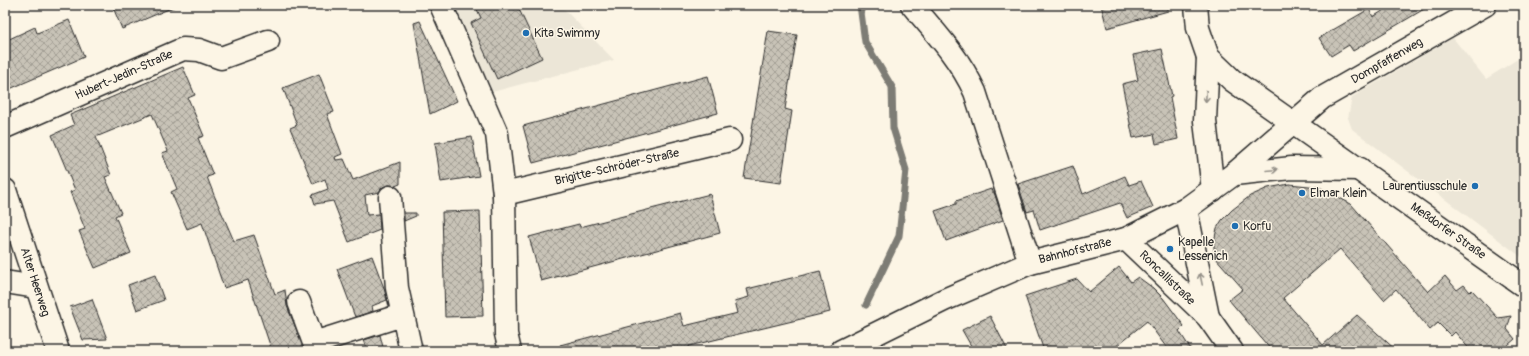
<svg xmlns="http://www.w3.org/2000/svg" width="1529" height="356" viewBox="0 0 1529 356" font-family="Pangolin,sans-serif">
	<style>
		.built { fill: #ece6d7 }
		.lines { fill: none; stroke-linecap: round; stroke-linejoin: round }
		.stream { stroke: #7d7b74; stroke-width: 7 }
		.building { fill: url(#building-cross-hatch); stroke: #2b2b2b }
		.minor-casing { stroke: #2b2b2b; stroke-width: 25 }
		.minor { stroke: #fcf5e5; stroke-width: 22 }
		.oneway { stroke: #949088 }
		.poi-dot { fill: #1f6fb2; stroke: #fcf5e5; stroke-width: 1.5 }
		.labels { text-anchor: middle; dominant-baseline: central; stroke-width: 3; stroke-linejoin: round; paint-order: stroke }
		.poi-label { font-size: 12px; fill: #2b2b2b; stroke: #fcf5e5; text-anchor: start }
		.street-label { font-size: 12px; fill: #2b2b2b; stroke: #fcf5e5 }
	</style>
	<defs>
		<pattern id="building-cross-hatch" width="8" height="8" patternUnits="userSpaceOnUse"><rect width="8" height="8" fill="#c8c3b7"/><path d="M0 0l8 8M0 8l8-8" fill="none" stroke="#a39f95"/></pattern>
	</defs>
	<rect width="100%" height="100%" fill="#fcf5e5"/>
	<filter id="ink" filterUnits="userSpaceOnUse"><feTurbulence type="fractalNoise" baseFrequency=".025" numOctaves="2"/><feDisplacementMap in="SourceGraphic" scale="8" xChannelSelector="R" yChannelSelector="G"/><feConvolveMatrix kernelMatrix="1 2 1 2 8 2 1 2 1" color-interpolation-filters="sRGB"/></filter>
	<g filter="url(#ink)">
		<g class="built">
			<path d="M452,5H560L614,60L492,92Z"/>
			<path d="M1453,38L1486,79L1524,55V259L1352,129L1348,118L1352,97Z"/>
		</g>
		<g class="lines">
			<path class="stream" d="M860,5L865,42L892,87L893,128L906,170L899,236L866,305"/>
		</g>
		<g class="building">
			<path d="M112,5H178L122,29Z"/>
			<path d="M475,5H517L542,58L497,79L471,23L481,18Z"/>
			<path d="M1101,5H1168V11L1107,28Z"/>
			<path d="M1392,5H1431L1353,51L1349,45L1331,56L1319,38L1369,9L1373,17Z"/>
			<path d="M69,20L84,57L5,91V41L35,27L37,33Z"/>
			<path d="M420,21L457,101L430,114L414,23Z"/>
			<path d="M768,31L797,35L785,109L792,111L781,183L744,178Z"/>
			<path d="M1162,49L1172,96L1170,97L1178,139L1156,144L1154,134L1133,138L1122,84L1138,80L1133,55Z"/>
			<path d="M183,67L195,95L188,98L204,136L198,138L213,175L207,177L214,195L234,241L254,235L275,294L285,290L287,306L305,351H272L248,280L224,288L202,223L187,229L171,192L177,189L162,153L168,151L152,114L96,137L111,175L105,177L121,213L115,216L131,253L95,268L79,231L85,229L70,192L75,190L52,135L74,125L70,115Z"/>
			<path d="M319,74L334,112L327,114L342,154L335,157L336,160L344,159L353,180L400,162V184L395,186L389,185L383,187L379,192L365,195L367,215L379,214L380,230L349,242L333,201L315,204L312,195L328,189L325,179L313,184L290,128L297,125L283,88Z"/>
			<path d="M708,76L718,113L533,163L523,126Z"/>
			<path d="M472,137L479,176L441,182L435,143Z"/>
			<path d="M1073,166L1083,194L1125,176L1129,185L1141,181L1153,207L1127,218L1120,203L1040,230L1034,210L1027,212L1018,184Z"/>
			<path d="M1289,184L1319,187L1351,204L1428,292L1445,276L1457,290L1464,285L1470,292L1472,290L1498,318L1511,316L1507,329L1515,339L1501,351H1471L1455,332L1451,336L1438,323L1430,330L1396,289L1384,300L1340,249L1283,298L1323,345L1357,315L1397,351H1272L1229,300L1243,289L1214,256V242L1217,228L1222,220L1232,210L1250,196L1268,188Z"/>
			<path d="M991,189L992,192H994L1003,220L946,241L935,211L956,204V201Z"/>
			<path d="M710,194L720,233L541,281L529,237L579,224L580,227Z"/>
			<path d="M480,211L483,316L445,317L442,212Z"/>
			<path d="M404,213H416V216L404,221Z"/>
			<path d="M372,256L384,288L387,300L372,306L373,311L355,317L337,269Z"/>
			<path d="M1119,267L1131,282L1138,277L1153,288L1163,298L1184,326L1179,331L1192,351H1169L1147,321L1110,351H1044L1025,296L1077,279L1089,292Z"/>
			<path d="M820,271L830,312L689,346L690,351H561L560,345L680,313L684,326L738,313L735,301L749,297L747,289Z"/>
			<path d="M155,275L164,300L137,310L128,285Z"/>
			<path d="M92,299L107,339L83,340L70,307Z"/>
			<path d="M990,316L1008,351H974L962,330Z"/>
			<path d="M380,335L384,351H368L364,340Z"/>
		</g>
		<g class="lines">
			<defs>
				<g id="minor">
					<path d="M441,5L497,134L504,194L506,334L510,351"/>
					<path d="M912,5C936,33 960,59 975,92L1030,263"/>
					<path d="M1196,5L1198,28L1208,57L1232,80L1524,286"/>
					<path d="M1208,57L1205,121L1213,190"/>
					<path d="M5,127L183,49L199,50L221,58L268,41"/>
					<path d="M1234,174L1292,168L1360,169"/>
					<path d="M5,190L58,351"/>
					<path d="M504,194L730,140"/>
					<path d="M390,197L397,288L411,351"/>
					<path d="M1186,209L1208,317"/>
					<path d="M1126,239L1208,317L1232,351"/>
					<path d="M5,282L36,287"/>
					<path d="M299,302L314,343L402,315"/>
					<path d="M841,351L944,300L1030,263L1126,239L1186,209L1234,174L1322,98L1485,5"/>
				</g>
			</defs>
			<use href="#minor" class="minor-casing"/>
			<use href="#minor" class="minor"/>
		</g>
		<defs><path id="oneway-shaft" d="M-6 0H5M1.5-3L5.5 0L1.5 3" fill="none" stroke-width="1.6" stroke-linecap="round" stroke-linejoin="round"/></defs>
		<g class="oneway">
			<use href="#oneway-shaft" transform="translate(1206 96) rotate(93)"/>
			<use href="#oneway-shaft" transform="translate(1272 170) rotate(-5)"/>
			<use href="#oneway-shaft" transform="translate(1201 279) rotate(-102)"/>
		</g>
	</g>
	<g class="poi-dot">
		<circle cx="526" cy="33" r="4"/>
		<circle cx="1475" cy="186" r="4"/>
		<circle cx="1302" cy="193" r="4"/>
		<circle cx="1235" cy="226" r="4"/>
		<circle cx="1170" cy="249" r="4"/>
	</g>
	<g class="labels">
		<g class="poi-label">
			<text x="534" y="33">Kita Swimmy</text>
			<text x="1467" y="186" text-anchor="end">Laurentiusschule</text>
			<text x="1310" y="193">Elmar Klein</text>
			<text x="1243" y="226">Korfu</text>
			<text x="1178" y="242">Kapelle<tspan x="1178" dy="14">Lessenich</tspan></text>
		</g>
		<g class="street-label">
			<text transform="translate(1387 61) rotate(-30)">Dompfaffenweg</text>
			<text transform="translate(124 75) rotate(-24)">Hubert-Jedin-Straße</text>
			<text transform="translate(617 167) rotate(-13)">Brigitte-Schröder-Straße</text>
			<text transform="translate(1448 231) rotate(35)">Meßdorfer Straße</text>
			<text transform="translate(1075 251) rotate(-14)">Bahnhofstraße</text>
			<text transform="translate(1167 278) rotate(44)">Roncallistraße</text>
			<text transform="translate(35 282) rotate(72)">Alter Heerweg</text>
		</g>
	</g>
	<rect width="1529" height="356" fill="none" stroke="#fcf5e5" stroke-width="20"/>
	<rect x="10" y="10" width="1509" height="336" fill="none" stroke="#2b2b2b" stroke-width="1.5" filter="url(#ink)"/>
</svg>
